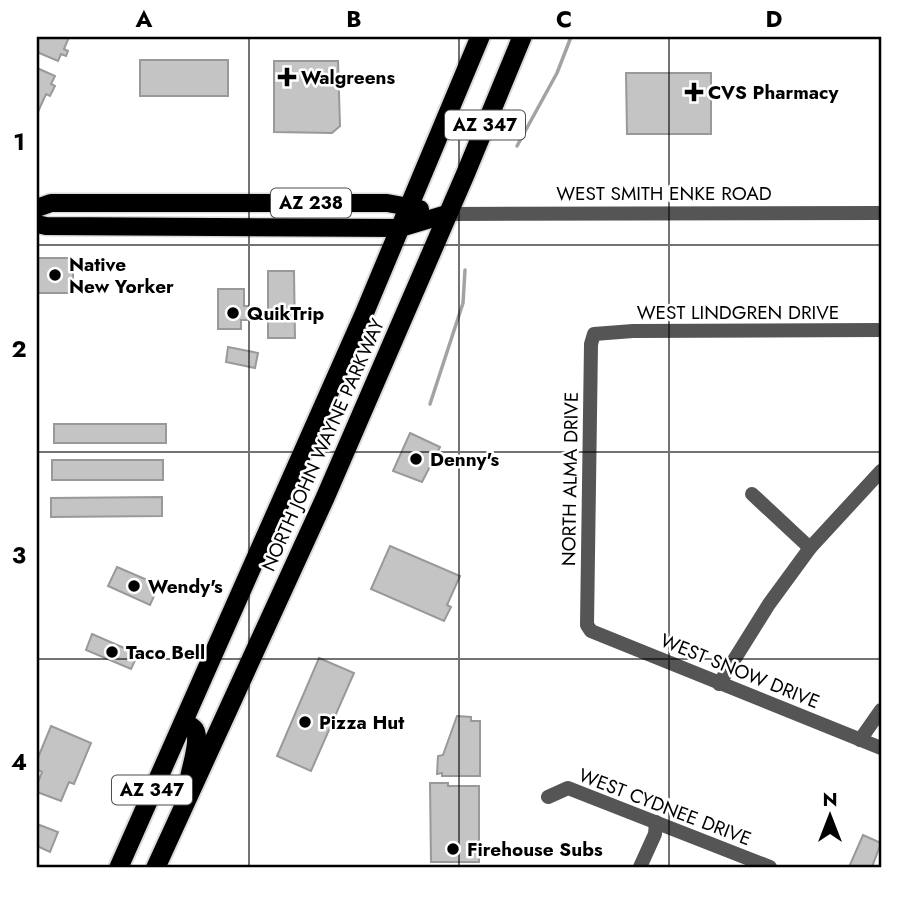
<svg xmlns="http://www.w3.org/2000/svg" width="918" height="904" viewBox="0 0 918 904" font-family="Jost,sans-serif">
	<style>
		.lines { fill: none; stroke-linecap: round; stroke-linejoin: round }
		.stream { stroke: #a3a3a3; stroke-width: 3.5 }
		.building { fill: #c4c4c4; stroke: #999; stroke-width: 2 }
		.major-casing { stroke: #dbdbdb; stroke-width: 21 }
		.highway-casing { stroke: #dbdbdb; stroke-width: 23 }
		.minor { stroke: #555; stroke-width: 14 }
		.major { stroke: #000; stroke-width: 18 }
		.highway { stroke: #000; stroke-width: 19 }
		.grid { fill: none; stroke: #000; stroke-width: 2; stroke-opacity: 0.55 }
		.poi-dot { fill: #000; stroke: #fff; stroke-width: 2.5 }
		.labels { text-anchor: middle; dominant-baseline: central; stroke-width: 5; stroke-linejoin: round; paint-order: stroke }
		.shield { fill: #fff; stroke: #4c4c4c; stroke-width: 2 }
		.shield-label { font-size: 18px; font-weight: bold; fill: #000 }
		.poi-label { font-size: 19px; font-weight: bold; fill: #000; stroke: #fff; text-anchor: start }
		.street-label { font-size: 19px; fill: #000; stroke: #fff }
		.neatline { fill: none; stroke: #000; stroke-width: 2.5 }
		.grid-label { font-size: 23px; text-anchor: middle; font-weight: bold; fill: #000 }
	</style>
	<rect width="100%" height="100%" fill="#fff"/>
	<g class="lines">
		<g class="stream">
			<path d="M517,146L557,73L571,37"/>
			<path d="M430,404L463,303L465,270"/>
		</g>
	</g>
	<g class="building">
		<path d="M37,37H69L64,49L68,51L66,56L61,54L58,61L37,52Z"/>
		<rect x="140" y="60" width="88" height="36"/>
		<path d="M274,61H338L340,126L332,133L274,132Z"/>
		<path d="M37,68L55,76L51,84L55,86L50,96L46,94L37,114Z"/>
		<path d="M626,73H711V134H627Z"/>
		<rect x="37" y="258" width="36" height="35"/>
		<path d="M268,271H294L295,338H268Z"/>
		<path d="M218,289H244V306H248V320H241V329H218Z"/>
		<path d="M228,347L258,353L255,368L226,362Z"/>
		<rect x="54" y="424" width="112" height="19"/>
		<path d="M410,433L440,447L422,482L393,471Z"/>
		<rect x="52" y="460" width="111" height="20"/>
		<path d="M162,497V516L51,517V498Z"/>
		<path d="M390,546L460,576L447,605L451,607L444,621L371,589Z"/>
		<path d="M117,567L159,585L150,605L108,586Z"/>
		<path d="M92,634L138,654L131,669L86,650Z"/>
		<path d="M319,658L354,673L311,771L277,756Z"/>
		<path d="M457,716L471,717V721H480V776H442V773L437,774L438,756L443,755Z"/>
		<path d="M51,726L91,743L74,784L69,782L61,801L37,792V785L42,772L37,769V760Z"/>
		<path d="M430,783H448V786H479V862H431Z"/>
		<path d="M37,824L58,832L50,852L37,846Z"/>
		<path d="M863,835L881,843L872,867H849Z"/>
	</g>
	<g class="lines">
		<defs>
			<g id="major">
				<path d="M37,208L51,203H387L420,209"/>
				<path d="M37,224L46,226L400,228L447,214"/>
			</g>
			<g id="highway">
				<path d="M184,722C187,724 191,726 194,729C201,736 192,765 190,775"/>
				<path d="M119,867L364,314L480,37"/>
				<path d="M156,867L325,498L465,175L522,37"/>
			</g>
		</defs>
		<use href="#major" class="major-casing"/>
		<use href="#highway" class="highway-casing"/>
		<g class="minor">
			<path d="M447,214L881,213"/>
			<path d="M881,330L633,331L594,334L591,344L587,625L591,631L881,748"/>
			<path d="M752,494L810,548"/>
			<path d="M719,684L769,604L810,548L881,471"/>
			<path d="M860,740L881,710"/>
			<path d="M548,797L568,788L770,867"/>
			<path d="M640,867L655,834L656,822"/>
		</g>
		<use href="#major" class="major"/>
		<use href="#highway" class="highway"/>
	</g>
	<path class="grid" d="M249,37V867M459,37V867M669,37V867M37,245H881M37,452H881M37,659H881"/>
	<g class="poi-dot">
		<path d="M283.5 66.5h7v7h7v7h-7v7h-7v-7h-7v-7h7z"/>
		<path d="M690.5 81.5h7v7h7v7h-7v7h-7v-7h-7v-7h7z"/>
		<circle cx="55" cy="275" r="7"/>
		<circle cx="233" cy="313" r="7"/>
		<circle cx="416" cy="459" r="7"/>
		<circle cx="134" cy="586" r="7"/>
		<circle cx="112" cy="652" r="7"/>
		<circle cx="305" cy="722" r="7"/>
		<circle cx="453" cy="849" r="7"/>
	</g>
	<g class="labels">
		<g class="shield">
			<rect x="445" y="110.5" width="80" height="29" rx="5"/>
			<rect x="271" y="188.5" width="80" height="29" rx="5"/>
			<rect x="112" y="775.5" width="80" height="29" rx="5"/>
		</g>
		<g class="shield-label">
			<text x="485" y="125">AZ 347</text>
			<text x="311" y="203">AZ 238</text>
			<text x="152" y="790">AZ 347</text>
		</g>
		<g class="poi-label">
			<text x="301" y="77">Walgreens</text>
			<text x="708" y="92">CVS Pharmacy</text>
			<text x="69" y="264">Native<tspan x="69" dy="22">New Yorker</tspan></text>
			<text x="247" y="313">QuikTrip</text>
			<text x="430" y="459">Denny's</text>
			<text x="148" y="586">Wendy's</text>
			<text x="126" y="652">Taco Bell</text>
			<text x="319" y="722">Pizza Hut</text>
			<text x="467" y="849">Firehouse Subs</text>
		</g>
		<g class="street-label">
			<text x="664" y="193">WEST SMITH ENKE ROAD</text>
			<text x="738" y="312">WEST LINDGREN DRIVE</text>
			<text transform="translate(323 445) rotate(-66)">NORTH JOHN WAYNE PARKWAY</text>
			<text transform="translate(570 479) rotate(-89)">NORTH ALMA DRIVE</text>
			<text transform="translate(740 671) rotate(22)">WEST SNOW DRIVE</text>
			<text transform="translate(665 807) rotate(21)">WEST CYDNEE DRIVE</text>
		</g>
	</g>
	<rect width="918" height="904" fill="none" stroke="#ffffff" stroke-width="77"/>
	<g transform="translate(830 816)" stroke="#ffffff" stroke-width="5" paint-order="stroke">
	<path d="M0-5L12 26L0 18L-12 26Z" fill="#000000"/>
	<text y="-10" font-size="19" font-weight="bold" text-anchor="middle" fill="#000000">N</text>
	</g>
	<rect x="38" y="38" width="842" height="828" class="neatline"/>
	<g class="grid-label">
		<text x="144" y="27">A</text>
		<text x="354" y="27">B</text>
		<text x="564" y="27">C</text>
		<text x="774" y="27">D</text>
		<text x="19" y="150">1</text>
		<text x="19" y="357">2</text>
		<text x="19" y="563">3</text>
		<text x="19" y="770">4</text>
	</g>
</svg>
